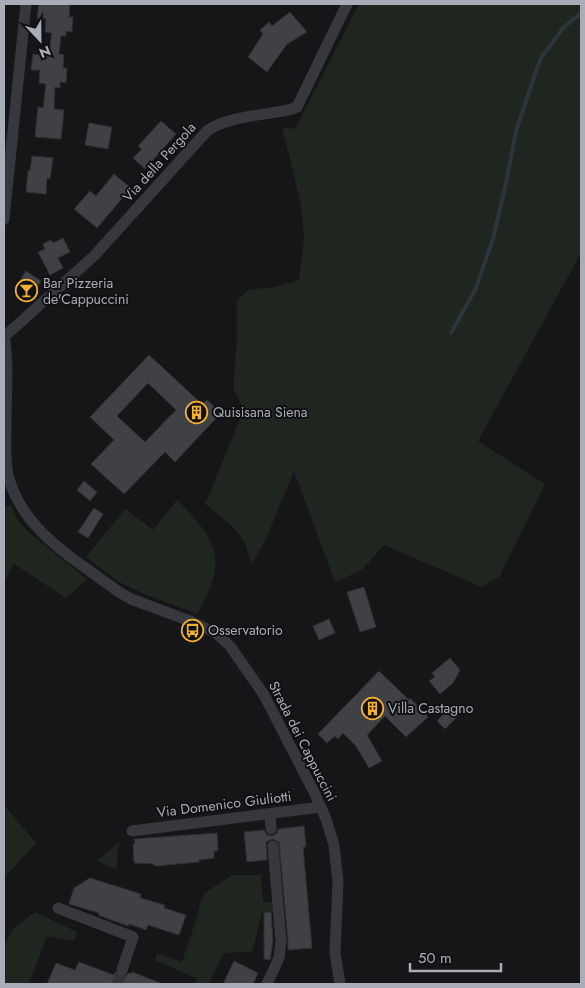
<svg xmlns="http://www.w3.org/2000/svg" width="585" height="988" viewBox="0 0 585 988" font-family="Jost,sans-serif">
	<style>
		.green { fill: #1e261f }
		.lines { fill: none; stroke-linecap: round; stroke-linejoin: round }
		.stream { stroke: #2c353c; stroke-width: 4 }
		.building { fill: #404145; stroke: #303034; fill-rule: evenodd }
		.street-tunnel { stroke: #333438; stroke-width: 11; stroke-dasharray: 11 5.5; stroke-linecap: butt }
		.street { stroke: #37383d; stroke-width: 11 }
		.labels { text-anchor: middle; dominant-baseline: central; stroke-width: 4; stroke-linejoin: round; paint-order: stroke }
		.street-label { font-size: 14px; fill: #a8adb8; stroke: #111113 }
		.poi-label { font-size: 14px; fill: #a8adb8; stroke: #111113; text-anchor: start }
	</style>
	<rect width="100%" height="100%" fill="#161618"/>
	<g class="green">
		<path d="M359,4H581V253L478,441L545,484L500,576L482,587L384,545L362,570L335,582L294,471L265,541L251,565C250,559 248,552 246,546C238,527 218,515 204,503L208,498L244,409L234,391V374L237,340V300L250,289L272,288L299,280L304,239L301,205L282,127L295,129Z"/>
		<path d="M177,500C200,524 225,546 212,582C209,593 202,604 197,614L147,595L119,582L86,557L125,509L153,530Z"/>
		<path d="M11,505L17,519L27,531L87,579L66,598L14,564L4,582V507Z"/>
		<path d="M4,805L36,843L4,878Z"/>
		<path d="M120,841L117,853V870L97,861Z"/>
		<path d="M232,875H261L263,902H273L274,912L262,913L252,952L224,953L209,984H195L197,979L155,960L157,953L182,962L198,914L201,899L205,893Z"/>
		<path d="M35,912L77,932L74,941L47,936L29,984H4V945L14,928Z"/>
	</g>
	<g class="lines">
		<path class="stream" d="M451,333L476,288L493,239L506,183L516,131L535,74L541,58L564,27L581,13"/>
	</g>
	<g class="building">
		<path d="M39,4H70L69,17H73L72,32L66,31V36H61L59,54L64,55L63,68H67L66,83L60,82V88L55,87L54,109L64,110L61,139L35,137L38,107L43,108L46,84L39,83L40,70H31L33,54L45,56V53H49L52,33L45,32L46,19L37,18Z"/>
		<path d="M290,12L307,32L287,44L267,72L248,57L263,34L260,30L269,22L272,26Z"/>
		<path d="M161,121L176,134L145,169L133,158L142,149L138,146Z"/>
		<path d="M89,123L112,127L108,149L85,145Z"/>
		<path d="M32,156L53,158L50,179L47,178L46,194L26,192L28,171H30Z"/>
		<path d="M114,174L131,188L97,228L74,209L90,191L96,196Z"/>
		<path d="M63,238L70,252L58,258L63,268L50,275L38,252L45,249L43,244L51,240L53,243Z"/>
		<path d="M26,271L41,281L30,298L15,288Z"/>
		<path d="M149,355L202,404L207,400L221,413L175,462L165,452L124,494L91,464L114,440L90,417ZM148,383L176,410L145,442L117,416Z"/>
		<path d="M84,481L97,492L90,501L77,490Z"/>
		<path d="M94,508L103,514L88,538L78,532Z"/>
		<path d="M364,587L376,627L360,632L347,592Z"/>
		<path d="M329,619L335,633L319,640L313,626Z"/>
		<path d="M450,658L460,670L453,683L440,694L429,681L435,677L432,673Z"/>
		<path d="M379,671L409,700L410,698L428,717L406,737L385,716L367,735L382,761L369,768L356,746L343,733L338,739L335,736L327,743L318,734Z"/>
		<path d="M449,708L458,716L445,729L437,721Z"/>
		<path d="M304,826L306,847H303L312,948L288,950V940L279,842L273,839L266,842L267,860L247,862L244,832L264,830L267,835L272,836L277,833L278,829Z"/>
		<path d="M217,833L218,851H214V858L199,860V862L155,866L154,864L134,863L133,844L135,843L134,839Z"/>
		<path d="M90,878L141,894L140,898L165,905L164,908L186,915L179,935L148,925L146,930L129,924L128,926L98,915L99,913L69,904L74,888Z"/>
		<path d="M271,912L273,941L270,960L264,959V913Z"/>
		<path d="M234,961L258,973L253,984H223Z"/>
		<path d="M79,962L114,975L115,972L120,977H124L129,973L131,974L132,972L163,984H47L56,963L75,970Z"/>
	</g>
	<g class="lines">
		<path class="street-tunnel" d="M117,984L122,970"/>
		<g class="street">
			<path d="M4,219L26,4"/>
			<path d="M4,336C9,364 6,395 6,424C6,439 5,454 7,469C16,527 76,560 119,592L131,599L190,621L216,633L230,646L264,695L314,792L326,819L334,845L338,882L335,953L340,984"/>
			<path d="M4,337L94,256L207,131C224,119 250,116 271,113C280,111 289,111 297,107L347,4"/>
			<path d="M270,814L271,829"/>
			<path d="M132,831L321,807"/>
			<path d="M58,908L133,937L122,970"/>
			<path d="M267,984L279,958L281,941L273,846"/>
		</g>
	</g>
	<defs>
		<symbol id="bar-ring" viewBox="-11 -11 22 22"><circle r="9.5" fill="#111113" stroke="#f2b134" stroke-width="1.5"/><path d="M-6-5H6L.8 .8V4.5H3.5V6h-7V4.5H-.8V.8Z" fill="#f2b134"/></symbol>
		<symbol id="building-ring" viewBox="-11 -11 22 22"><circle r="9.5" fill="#111113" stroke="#f2b134" stroke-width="1.5"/><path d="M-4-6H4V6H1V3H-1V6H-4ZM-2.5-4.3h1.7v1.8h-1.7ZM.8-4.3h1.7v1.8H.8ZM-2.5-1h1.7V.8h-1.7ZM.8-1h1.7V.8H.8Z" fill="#f2b134"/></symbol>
		<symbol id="bus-ring" viewBox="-11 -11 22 22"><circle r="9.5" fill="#111113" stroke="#f2b134" stroke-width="1.5"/><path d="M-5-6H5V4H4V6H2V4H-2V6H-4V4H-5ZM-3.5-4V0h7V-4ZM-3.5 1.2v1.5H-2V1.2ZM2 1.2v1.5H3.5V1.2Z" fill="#f2b134"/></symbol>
	</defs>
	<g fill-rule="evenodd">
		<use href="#bar-ring" x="14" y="278" width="25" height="25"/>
		<use href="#building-ring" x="184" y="400" width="25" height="25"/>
		<use href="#bus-ring" x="180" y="618" width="25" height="25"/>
		<use href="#building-ring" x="360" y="696" width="25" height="25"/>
	</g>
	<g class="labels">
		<g class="street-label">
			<text transform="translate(159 162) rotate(-48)">Via della Pergola</text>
			<text transform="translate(303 741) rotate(63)">Strada dei Cappuccini</text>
			<text transform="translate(224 804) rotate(-7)">Via Domenico Giuliotti</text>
		</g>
		<g class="poi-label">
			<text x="43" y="283">Bar Pizzeria<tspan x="43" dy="16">de'Cappuccini</tspan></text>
			<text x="213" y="412">Quisisana Siena</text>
			<text x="208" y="630">Osservatorio</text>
			<text x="388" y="708">Villa Castagno</text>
		</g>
	</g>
	<rect width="585" height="988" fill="none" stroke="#a8adb8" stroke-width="10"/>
	<g transform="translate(40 40) rotate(158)" stroke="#111113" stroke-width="4" paint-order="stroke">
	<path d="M0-4L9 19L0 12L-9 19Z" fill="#a8adb8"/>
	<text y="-8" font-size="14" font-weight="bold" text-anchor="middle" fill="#a8adb8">N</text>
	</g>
	<path d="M410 963v8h91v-8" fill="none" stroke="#a8adb8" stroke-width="2.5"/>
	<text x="418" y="963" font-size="15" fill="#a8adb8" stroke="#111113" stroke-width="4" paint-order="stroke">50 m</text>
</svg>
